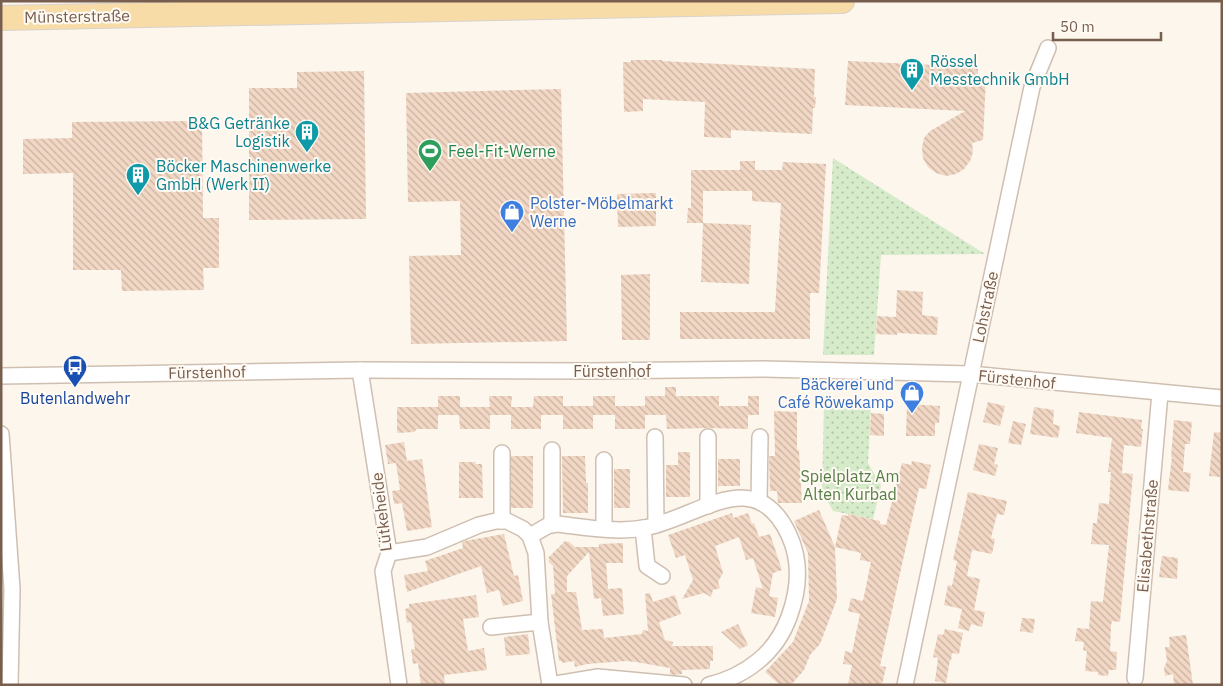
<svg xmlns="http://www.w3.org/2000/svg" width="1223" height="686" viewBox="0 0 1223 686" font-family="'IBM Plex Sans',sans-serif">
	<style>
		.grass { fill: url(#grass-dots) }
		.building { fill: url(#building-back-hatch) }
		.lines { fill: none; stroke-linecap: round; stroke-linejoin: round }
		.minor-casing { stroke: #cfbfb1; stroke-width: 18 }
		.primary-casing { stroke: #d9d2cd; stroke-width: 26 }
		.minor { stroke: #fff; stroke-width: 15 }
		.primary { stroke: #f8dca7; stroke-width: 24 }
		.labels { text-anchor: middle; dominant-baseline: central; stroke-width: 4; stroke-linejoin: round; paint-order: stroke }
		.street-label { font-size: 16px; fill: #785e4e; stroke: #fffaf3 }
		.culture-label { font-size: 16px; fill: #0d838f; stroke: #fffaf3; text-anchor: start }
		.leisure-label { font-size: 16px; fill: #27864d; stroke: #fffaf3; text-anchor: start }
		.shop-label { font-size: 16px; fill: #366cbe; stroke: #fffaf3; text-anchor: start }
		.transit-label { font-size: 16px; fill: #164399; stroke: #fffaf3 }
		.park-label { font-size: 16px; fill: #557e46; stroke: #fffaf3 }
	</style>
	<defs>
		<pattern id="grass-dots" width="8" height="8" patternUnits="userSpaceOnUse" patternTransform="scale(1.25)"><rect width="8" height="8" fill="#d6ebca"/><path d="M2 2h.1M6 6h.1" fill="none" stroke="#b2c2a6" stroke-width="1.8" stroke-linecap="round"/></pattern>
		<pattern id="building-back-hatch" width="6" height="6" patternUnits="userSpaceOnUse" patternTransform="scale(1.25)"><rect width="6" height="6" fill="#f1d7c4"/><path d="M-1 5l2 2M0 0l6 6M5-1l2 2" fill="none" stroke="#c8b2a1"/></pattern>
	</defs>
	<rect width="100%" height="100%" fill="#fcf6ec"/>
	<g class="grass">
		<path d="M833,158L985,254L881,255L874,355H823Z"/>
		<path d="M824,404L871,405L868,463L881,486L873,519L833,511L822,491Z"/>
	</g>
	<g class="building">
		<path d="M631,60H662V61L815,69L814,97H816L815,108H813L812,134L731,130V138L704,137L705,102L643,99V111L624,112L623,62H631Z"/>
		<path d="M848,61L978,67V78H986L983,140L972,143L973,152L970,161L964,169L956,174L946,176L936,173L928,167L923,158L922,148L924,138L930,131L965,111L845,105Z"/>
		<path d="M364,71L366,219L249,220V88H297V72Z"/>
		<path d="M561,89L567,341L411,344L409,256L461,255L460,201L408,202L406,93Z"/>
		<path d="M202,121L203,218H219V268H203L204,290L122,291L121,270H73V173L23,174V139L72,138V122Z"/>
		<path d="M740,161H755V170H782L783,162L826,164L819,293H810V339H680V312H775L781,203L752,201V191H703V223H687L688,208H691V170H740Z"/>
		<path d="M656,193V226L618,227L617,194Z"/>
		<path d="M703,223L751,225L749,284L701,282Z"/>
		<path d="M650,274V340H622L621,275Z"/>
		<path d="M897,290L923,292L922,315L938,317L937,335L897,333V335L876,334L877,316L896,317Z"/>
		<path d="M665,387H676V396H719V406H748V396H759V415H748V429L708,428L667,429L666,415H645V429H615V415H593V429H563V415H541V429H511V415H490V413V429H460L459,415H438V413V429H417L414,432L397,433V407H438V396H460V407H490L489,396H512L511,407H533L534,396H563V406H593V396H615V406H645V396H665Z"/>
		<path d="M988,402L1005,406L1000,426L983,422Z"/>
		<path d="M907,404L940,406L939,423H935V436H906Z"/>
		<path d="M1034,407L1054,410L1053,424L1060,426L1058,438L1030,434Z"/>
		<path d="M774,411L797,412V450H799L802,503H778L777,491H770L769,456H775Z"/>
		<path d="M1079,412L1142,420L1141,429H1143L1141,447L1124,445L1122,473L1133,474L1120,622L1112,621L1111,625L1110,651L1117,652L1116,670H1109L1108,676L1098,675V672L1085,671L1087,651L1083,650L1084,642L1075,641L1077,628L1089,629L1091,601L1103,602L1109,545L1091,544L1093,523H1097L1099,503L1109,504L1111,472H1108L1112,438L1076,433Z"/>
		<path d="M871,413L884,414V436L870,435Z"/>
		<path d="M1174,420L1192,422L1190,444H1185L1183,472L1191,473L1189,492L1168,490L1172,457H1171Z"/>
		<path d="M1013,421L1026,424L1021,445L1008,443Z"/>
		<path d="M1214,432L1222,433L1220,477L1209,476Z"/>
		<path d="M404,442L407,461L422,459L432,527L407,531L402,503L394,504L392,491L400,490L398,476L396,463L388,464L385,445Z"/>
		<path d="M979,444L998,448L994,464L998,465L995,476L973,470Z"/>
		<path d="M678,452H690V497H666V465H678Z"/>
		<rect x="511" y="456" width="22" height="52"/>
		<path d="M562,456H585L586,483H588V513H563Z"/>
		<rect x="718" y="459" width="22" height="27"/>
		<path d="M912,461L931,465L926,489L919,488L901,569L880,666L886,667L882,685H848L852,665L843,664L845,651L852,653L860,614L848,611L851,598L863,601L871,562L860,560L861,553L835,547L837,599L820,644L810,655L804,670L791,685H780L765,672L793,642L809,601L808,553L794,521L819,510L835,547L842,515L848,516V514L880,521V524L886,525L902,463L911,465Z"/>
		<path d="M459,462H476L475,464H482L483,498H459Z"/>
		<rect x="614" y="469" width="16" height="39"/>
		<path d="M968,492L1007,501L1004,515L997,514L991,538L995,539L992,554L972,550L967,576L980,579L974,610L985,612L982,627L971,624L969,631L958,628L962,609L944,605L948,585L952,586L957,561L953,560Z"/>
		<path d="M732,513L733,518L748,513L752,524L754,523L759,537L770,534L782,570L773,573L769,596L778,598L775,617L751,613L756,587L763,589L753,558L746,560L739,537L715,546L723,573L718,582L720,588L713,590L711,597L704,593L682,599L693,580L685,555L676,558L668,535Z"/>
		<path d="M504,534L514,576L518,575L523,601L503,606L499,590L487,593L481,566L407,592L404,575L428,571L425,561L463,548L462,542L465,541Z"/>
		<path d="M565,541L567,542L568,541L575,547H599V544L623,543V563H606L608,589L622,588L624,614L603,616L601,598L594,599L589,552L567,576V592H576L582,630L603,629L604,638L642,634L643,630L648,631L645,594L650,593L653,602L675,595L681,614L659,622L665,640L673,642L672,646H713V661H710V669L682,670V674L673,675L670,674V668L636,662L626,661L587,664L575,667L574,661L562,663V661H559L551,594H555L553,566L548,561L550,560L548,558Z"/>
		<path d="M1162,556L1178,558L1177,579L1159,577Z"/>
		<path d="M476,595L479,617L463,619L468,651L484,648L487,670L444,675L445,685H421L418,663L413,664L411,649H415L411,622L407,623L405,609L409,608V604Z"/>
		<path d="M1022,618L1035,619L1033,633L1020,631Z"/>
		<path d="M738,624L748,645L740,649L721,632Z"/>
		<path d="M945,629L963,633L959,654L952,653L951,661L950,660L946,683L935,681L938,658L933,657L938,634L943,635Z"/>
		<path d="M528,634L530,654L506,656L504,637Z"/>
		<path d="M1186,635L1193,685H1174L1173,674L1165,676L1164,668L1167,661L1165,647H1170L1169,637Z"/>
	</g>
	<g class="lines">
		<defs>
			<g id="minor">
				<path d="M360,370L389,553L383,571L399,685"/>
				<path d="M1,376L360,370L591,371L764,369L970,374L1222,398"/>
				<path d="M1,434L12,589L10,685"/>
				<path d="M655,437L656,525"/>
				<path d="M502,453V521"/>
				<path d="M759,501L760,437"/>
				<path d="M708,506V437"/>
				<path d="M552,525V450"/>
				<path d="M604,528V460"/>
				<path d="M643,528L647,566L662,576"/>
				<path d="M530,536L549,525L557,524C584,527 616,533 644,528C698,518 755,462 789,535C801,561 799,590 789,617C776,653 746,676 709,685"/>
				<path d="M389,553L427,547L479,525L496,521H507L523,529L530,536L536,553L540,622L550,685"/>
				<path d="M491,627L540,622"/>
				<path d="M1135,678L1160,393"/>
				<path d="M550,685L598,677L684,685"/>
				<path d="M905,685C948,486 989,286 1032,87L1048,48"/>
			</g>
			<path id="primary" d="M1,18L842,1"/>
		</defs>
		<use href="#minor" class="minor-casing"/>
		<use href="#primary" class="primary-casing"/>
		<use href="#minor" class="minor"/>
		<use href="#primary" class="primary"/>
	</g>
	<defs>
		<symbol id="building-pin" viewBox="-11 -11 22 30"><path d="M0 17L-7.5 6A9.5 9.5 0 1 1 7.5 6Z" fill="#0f9aa8" stroke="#fffaf3"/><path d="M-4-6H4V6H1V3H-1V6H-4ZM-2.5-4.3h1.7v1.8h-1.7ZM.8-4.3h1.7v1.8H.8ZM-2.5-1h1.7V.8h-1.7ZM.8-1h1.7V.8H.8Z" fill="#fff"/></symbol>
		<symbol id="stadium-pin" viewBox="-11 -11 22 30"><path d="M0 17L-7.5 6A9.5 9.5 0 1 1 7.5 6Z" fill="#2e9e5b" stroke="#fffaf3"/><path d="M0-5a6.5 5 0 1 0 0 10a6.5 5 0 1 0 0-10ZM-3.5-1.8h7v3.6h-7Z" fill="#fff"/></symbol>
		<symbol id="shop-pin" viewBox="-11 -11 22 30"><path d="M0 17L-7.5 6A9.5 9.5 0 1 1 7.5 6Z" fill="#3f7fe0" stroke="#fffaf3"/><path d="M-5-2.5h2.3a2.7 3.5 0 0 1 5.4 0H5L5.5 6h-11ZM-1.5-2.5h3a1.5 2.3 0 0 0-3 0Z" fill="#fff"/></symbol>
		<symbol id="bus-pin" viewBox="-11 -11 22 30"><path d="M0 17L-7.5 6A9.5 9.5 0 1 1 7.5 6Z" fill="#1a4fb4" stroke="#fffaf3"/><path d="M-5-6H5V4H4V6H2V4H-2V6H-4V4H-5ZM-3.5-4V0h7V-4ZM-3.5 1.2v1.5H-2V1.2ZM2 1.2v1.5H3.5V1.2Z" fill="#fff"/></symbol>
	</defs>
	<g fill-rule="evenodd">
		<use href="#building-pin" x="898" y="56" width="28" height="38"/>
		<use href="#building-pin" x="293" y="118" width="28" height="38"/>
		<use href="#stadium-pin" x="416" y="137" width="28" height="38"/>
		<use href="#building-pin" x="124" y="161" width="28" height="38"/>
		<use href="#shop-pin" x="498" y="198" width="28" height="38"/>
		<use href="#bus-pin" x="61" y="353" width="28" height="38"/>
		<use href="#shop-pin" x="898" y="379" width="28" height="38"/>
	</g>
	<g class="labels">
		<g class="street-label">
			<text transform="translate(77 16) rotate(-1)">Münsterstraße</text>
			<text transform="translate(985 307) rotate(-78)">Lohstraße</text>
			<text x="612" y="371">Fürstenhof</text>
			<text transform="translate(207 372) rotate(-1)">Fürstenhof</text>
			<text transform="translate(1017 379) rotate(6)">Fürstenhof</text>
			<text transform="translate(381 512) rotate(-97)">Lütkeheide</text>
			<text transform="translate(1147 536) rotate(-85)">Elisabethstraße</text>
		</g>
		<g class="culture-label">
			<text x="930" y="61">Rössel<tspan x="930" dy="18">Messtechnik GmbH</tspan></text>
			<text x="290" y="123" text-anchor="end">B&amp;G Getränke<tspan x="290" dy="18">Logistik</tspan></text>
			<text x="156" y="166">Böcker Maschinenwerke<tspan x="156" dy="18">GmbH (Werk II)</tspan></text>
		</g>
		<g class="leisure-label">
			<text x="448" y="151">Feel-Fit-Werne</text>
		</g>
		<g class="shop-label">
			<text x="530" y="203">Polster-Möbelmarkt<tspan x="530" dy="18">Werne</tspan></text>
			<text x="894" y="384" text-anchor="end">Bäckerei und<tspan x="894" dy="18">Café Röwekamp</tspan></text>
		</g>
		<g class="transit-label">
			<text x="75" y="398">Butenlandwehr</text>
		</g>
		<g class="park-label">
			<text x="850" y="476">Spielplatz Am<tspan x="850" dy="18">Alten Kurbad</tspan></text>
		</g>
	</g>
	<rect width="1223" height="686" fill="none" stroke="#785e4e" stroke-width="5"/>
	<path d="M1053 32v8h108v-8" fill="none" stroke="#785e4e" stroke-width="2.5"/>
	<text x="1060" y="32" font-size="15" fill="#785e4e" stroke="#fffaf3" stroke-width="4" paint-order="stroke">50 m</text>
</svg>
